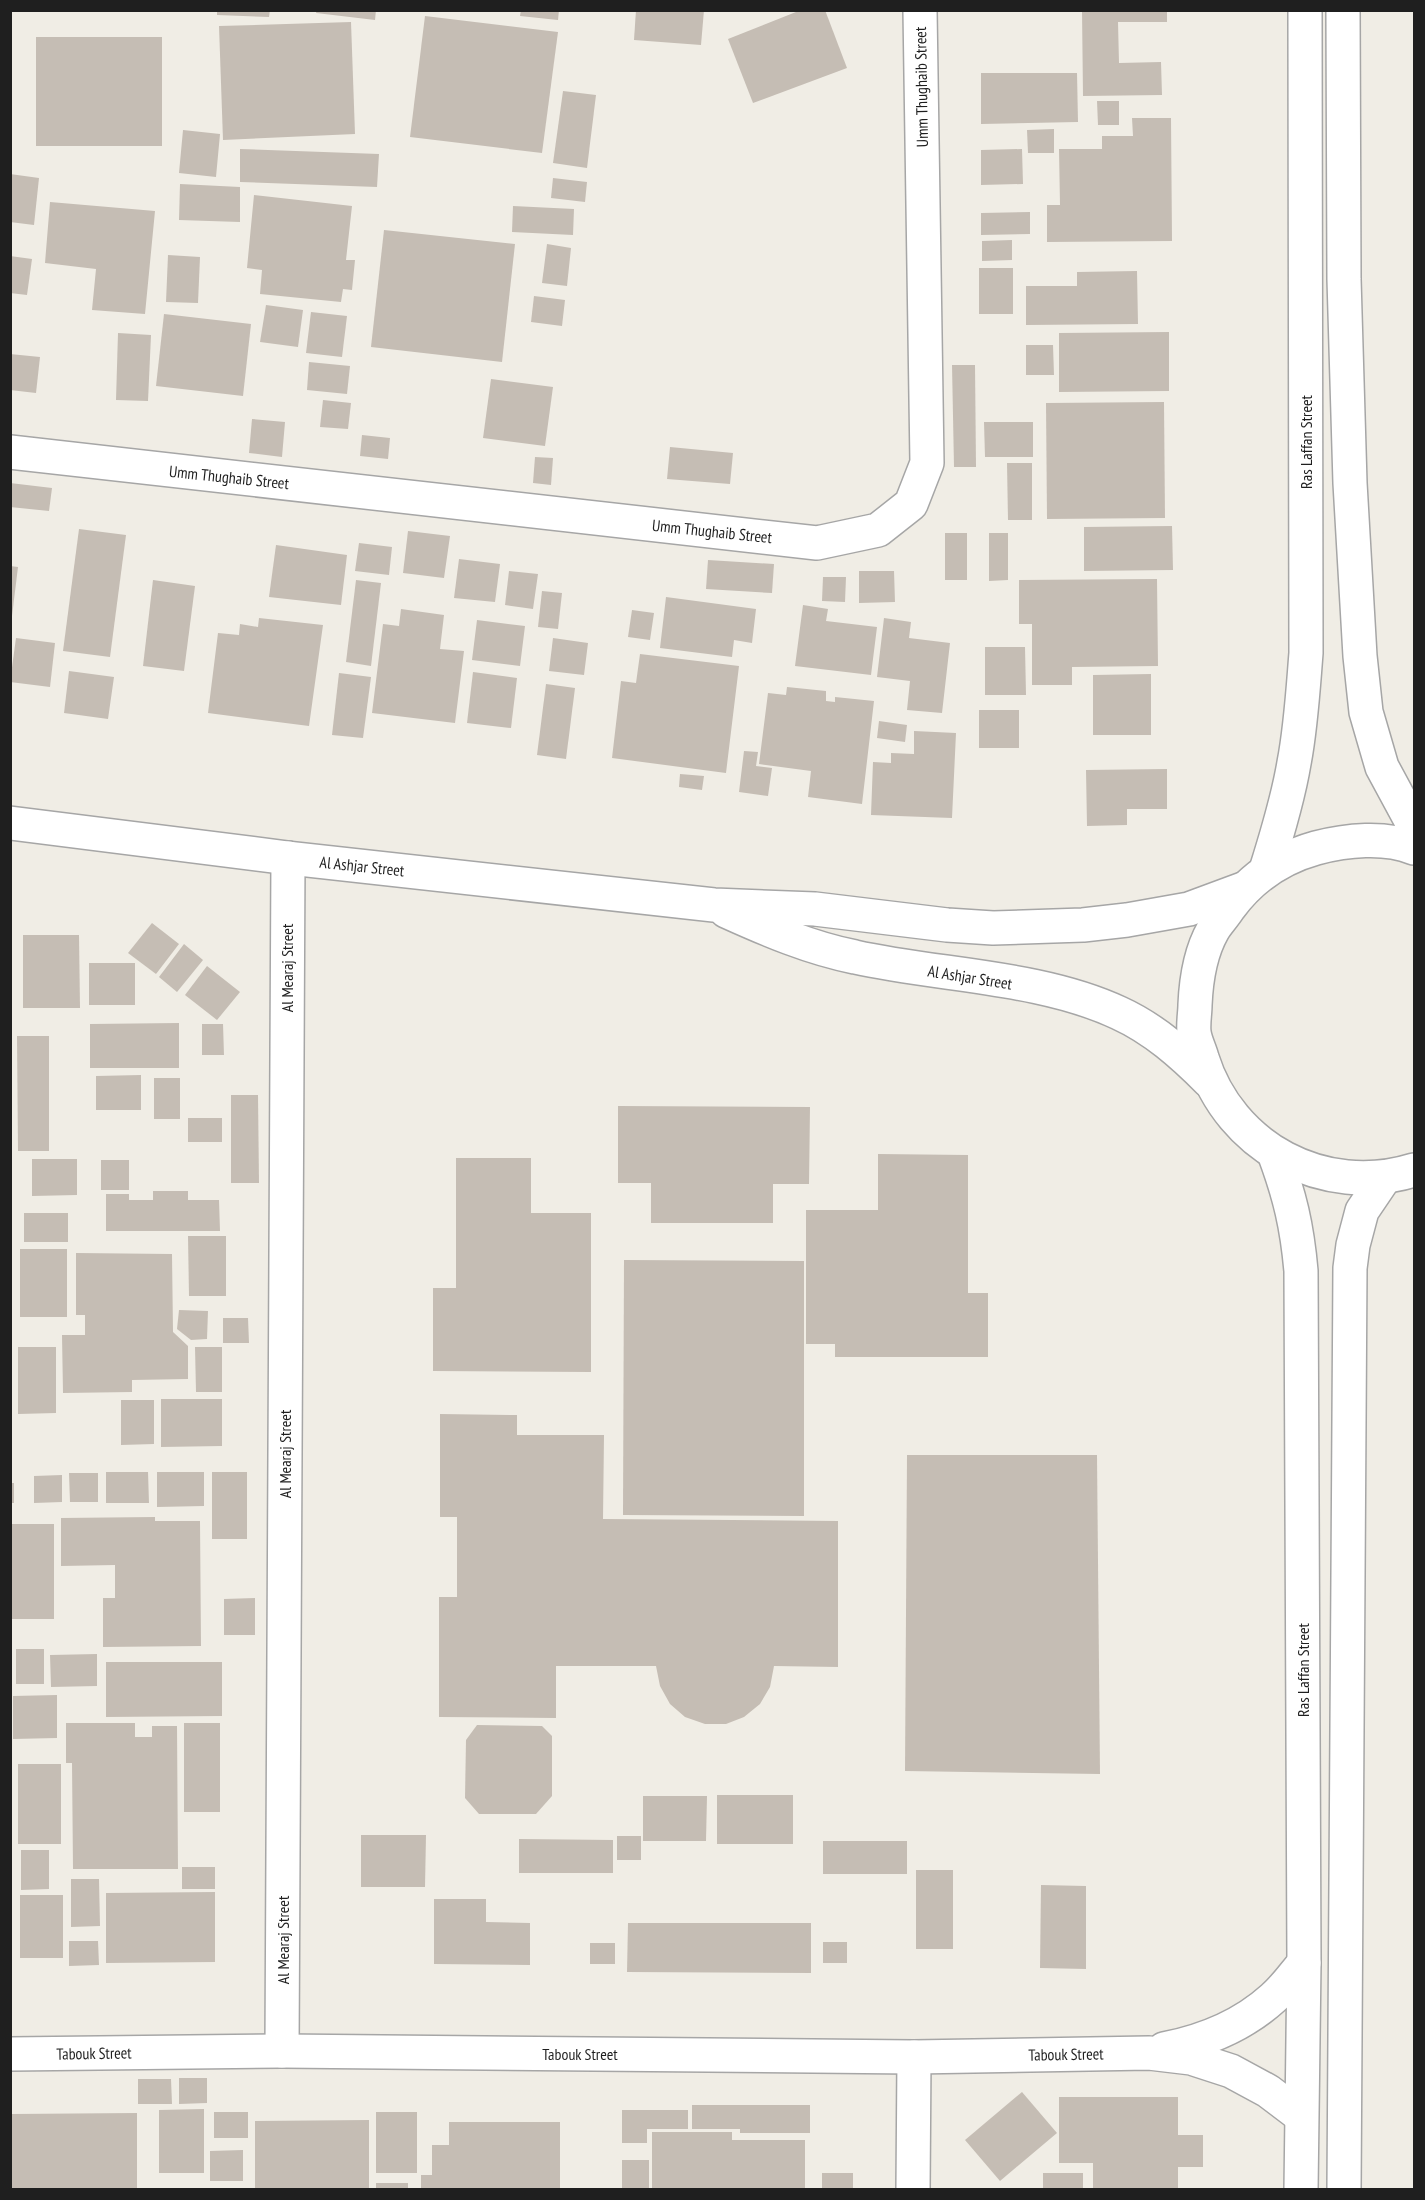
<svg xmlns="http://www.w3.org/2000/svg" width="1425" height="2200" viewBox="0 0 1425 2200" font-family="'PT Sans Narrow',sans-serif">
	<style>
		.building { fill: #c5bdb4 }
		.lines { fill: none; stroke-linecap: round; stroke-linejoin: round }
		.minor-casing { stroke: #a6a6a6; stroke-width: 36 }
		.tertiary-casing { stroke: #a6a6a6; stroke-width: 36 }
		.minor { stroke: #fff; stroke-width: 33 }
		.tertiary { stroke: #fff; stroke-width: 33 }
		.labels { text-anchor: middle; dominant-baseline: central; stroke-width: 5; stroke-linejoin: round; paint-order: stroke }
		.street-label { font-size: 16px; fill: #1f1f1f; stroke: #fff }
	</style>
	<rect width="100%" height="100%" fill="#f0ede5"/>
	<g class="building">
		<path d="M217,10H270L269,17L217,15Z"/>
		<path d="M317,10H376L375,20L316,13Z"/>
		<path d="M521,10H559L558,20L520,16Z"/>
		<path d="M636,10H704L701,45L634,40Z"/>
		<path d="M801,10H825L847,68L753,103L728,39Z"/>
		<path d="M1082,10H1167V22H1118L1119,63L1161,62L1162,95L1083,96Z"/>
		<path d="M425,16L558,32L542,153L410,137Z"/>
		<path d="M351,22L355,134L223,140L219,26Z"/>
		<rect x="36" y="37" width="126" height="109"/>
		<path d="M981,73H1077L1078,122L981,124Z"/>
		<path d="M563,91L596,95L587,168L553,163Z"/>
		<path d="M1097,101H1119V125H1098Z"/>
		<path d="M1132,118H1171L1172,241L1047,242V205H1060L1059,149H1102V136H1133Z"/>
		<path d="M1054,129V153H1028L1027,130Z"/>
		<path d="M183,130L220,134L216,177L179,173Z"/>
		<path d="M240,149L379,154L377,187L240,182Z"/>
		<path d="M1022,149L1023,184L981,185V150Z"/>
		<path d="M10,174L39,178L34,225L10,222Z"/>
		<path d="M553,178L587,182L585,202L551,198Z"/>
		<path d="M180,184L240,187V222L179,220Z"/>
		<path d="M254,195L352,206L346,260H355L352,290L343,289L341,302L260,294L262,270L247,268Z"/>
		<path d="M50,202L155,211L145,314L92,310L96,269L45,263Z"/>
		<path d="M513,206L574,209L573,235L512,232Z"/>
		<path d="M1030,212V234L981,235V213Z"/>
		<path d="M384,230L515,244L502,362L371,347Z"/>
		<path d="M1012,240V260L982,261V241Z"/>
		<path d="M547,244L571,248L567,286L542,283Z"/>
		<path d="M168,255L200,257L198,303L166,302Z"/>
		<path d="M10,256L32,259L27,295L10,293Z"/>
		<rect x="979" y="268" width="34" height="46"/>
		<path d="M1137,271L1138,324L1026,325V286H1077V272Z"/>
		<path d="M534,296L565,300L562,326L531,322Z"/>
		<path d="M266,305L303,310L298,347L260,342Z"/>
		<path d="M311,312L347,316L342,357L306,353Z"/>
		<path d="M164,314L251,324L243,396L156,386Z"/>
		<path d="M1169,332V391L1059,392V333Z"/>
		<path d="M118,333L151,335L148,401L116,400Z"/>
		<path d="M1026,345H1053L1054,375H1026Z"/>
		<path d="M10,354L40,357L36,393L10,390Z"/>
		<path d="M309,362L350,366L347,394L307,390Z"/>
		<path d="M952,365H975L976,467H954Z"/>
		<path d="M491,379L553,387L545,446L483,438Z"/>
		<path d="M323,400L351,403L348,429L320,427Z"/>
		<path d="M1164,402L1165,518L1047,519L1046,403Z"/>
		<path d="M252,419L285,422L282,457L249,453Z"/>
		<path d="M984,422H1033V457H985Z"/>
		<path d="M362,435L390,438L388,459L360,456Z"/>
		<path d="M670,447L733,453L730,484L667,479Z"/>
		<path d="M535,457L553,458L551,485L533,483Z"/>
		<path d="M1007,463H1032V520H1008Z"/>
		<path d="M10,483L52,488L49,511L10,507Z"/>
		<path d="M1172,526L1173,570L1084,571V527Z"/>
		<path d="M79,529L126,535L110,657L63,651Z"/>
		<path d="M408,531L450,536L444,578L403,573Z"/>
		<rect x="945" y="533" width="22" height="47"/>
		<path d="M989,533H1008V580L989,581Z"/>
		<path d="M359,543L392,547L389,575L355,571Z"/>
		<path d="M276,545L347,555L341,605L269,597Z"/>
		<path d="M459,559L500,564L495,602L454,598Z"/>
		<path d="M708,560L774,564L772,593L706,589Z"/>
		<path d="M10,566L18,567L12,616H10Z"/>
		<path d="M509,571L538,574L533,609L505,605Z"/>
		<path d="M859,571H894L895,602L859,603Z"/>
		<path d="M823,577H846L845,602L822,601Z"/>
		<path d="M1157,579L1158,666L1072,667V685H1032V624H1019V580Z"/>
		<path d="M153,580L195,586L184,671L143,666Z"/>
		<path d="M356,580L381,583L371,666L346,662Z"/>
		<path d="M542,591L562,593L558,629L538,627Z"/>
		<path d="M666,597L756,609L752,643L734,640L732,657L660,648Z"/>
		<path d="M803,605L828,609L826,621L877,627L871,675L795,666Z"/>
		<path d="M401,609L444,615L440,649L464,651L455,723L372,713L383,624L399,626Z"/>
		<path d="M632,610L654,613L650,640L628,637Z"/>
		<path d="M259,618L323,625L309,726L208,713L218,633L239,635L240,624L258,627Z"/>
		<path d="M884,618L911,622L909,638L950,643L942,713L907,710L910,681L877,677Z"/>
		<path d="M477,620L525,626L520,666L472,660Z"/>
		<path d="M16,638L55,643L50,687L10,682Z"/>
		<path d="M553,638L588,643L584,675L549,671Z"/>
		<path d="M985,647H1025L1026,695H985Z"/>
		<path d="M640,654L739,666L726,773L612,758L621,681L636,683Z"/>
		<path d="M69,671L114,677L108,719L64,713Z"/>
		<path d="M473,672L517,678L511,728L467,723Z"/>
		<path d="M339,673L371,677L363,738L332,735Z"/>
		<path d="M1151,674V735H1093V675Z"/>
		<path d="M546,684L575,688L566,759L537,755Z"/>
		<path d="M787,687L826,691V701L835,702V697L874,701L862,804L808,797L811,771L759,764L768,693L786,695Z"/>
		<rect x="979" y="710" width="40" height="38"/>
		<path d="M879,721L907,725L905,742L877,738Z"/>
		<path d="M914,731L956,733L952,818L871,815L873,762L891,763V753L914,754Z"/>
		<path d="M744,751L758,752L756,766L772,768L768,796L739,792Z"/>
		<path d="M1167,769V809H1127V825L1087,826L1086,770Z"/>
		<path d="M680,774L704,776L702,790L679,787Z"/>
		<path d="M152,923L179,944L156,974L128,953Z"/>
		<path d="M23,935H79L80,1008H23Z"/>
		<path d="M184,944L203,960L177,992L159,977Z"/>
		<rect x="89" y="963" width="46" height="42"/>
		<path d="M207,966L240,992L217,1020L185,995Z"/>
		<path d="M179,1023V1068H90V1024Z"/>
		<path d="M202,1024H223L224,1055H202Z"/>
		<path d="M17,1036H49V1151H18Z"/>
		<path d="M141,1075V1110H96V1076Z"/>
		<rect x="154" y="1078" width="26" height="41"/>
		<path d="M231,1095H258L259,1183H231Z"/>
		<path d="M618,1106L810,1107L809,1184H773V1223H651V1183H618Z"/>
		<rect x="188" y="1118" width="34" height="24"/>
		<path d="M878,1154L968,1155V1293H988V1357H835V1344H806V1210H878Z"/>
		<path d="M456,1158H531V1213H591V1372L433,1371V1288H456Z"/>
		<path d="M32,1159H77V1195L32,1196Z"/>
		<rect x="101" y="1160" width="28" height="30"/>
		<path d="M153,1191H188V1200H219L220,1231H106V1194H129V1200H153Z"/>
		<rect x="24" y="1213" width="44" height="29"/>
		<path d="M188,1236H226V1296H189Z"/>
		<rect x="20" y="1249" width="47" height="68"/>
		<path d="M76,1253L172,1254L173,1332L188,1346V1379L132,1380V1392L63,1393L62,1335H85V1315H76Z"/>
		<path d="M624,1260L804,1261V1516L623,1515Z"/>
		<path d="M179,1310L208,1311L207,1339L191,1340L177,1329Z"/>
		<path d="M223,1318H248L249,1343H223Z"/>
		<path d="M18,1347H56V1413L18,1414Z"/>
		<path d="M195,1347H222V1392H196Z"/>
		<path d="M161,1399H222V1446L161,1447Z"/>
		<path d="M121,1400H154V1444L121,1445Z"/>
		<path d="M440,1414L517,1415V1435H604L603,1519L838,1521V1667L774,1666L770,1687L760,1704L744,1717L726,1724H705L685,1717L670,1704L660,1686L656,1666H556V1718L439,1717V1597H457V1517H440Z"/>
		<path d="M907,1455H1097L1100,1774L905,1771Z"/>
		<path d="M106,1472H148L149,1503H106Z"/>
		<path d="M157,1472H204V1506L157,1507Z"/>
		<rect x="212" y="1472" width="35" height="67"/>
		<path d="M69,1473H98V1502H70Z"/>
		<path d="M62,1475V1502L34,1503V1476Z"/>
		<rect x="10" y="1483" width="4" height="20"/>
		<path d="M155,1517V1521H200L201,1646L103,1647V1598H115V1565L61,1566V1518Z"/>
		<rect x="10" y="1524" width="44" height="95"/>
		<path d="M255,1598V1635H224V1599Z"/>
		<rect x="16" y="1649" width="28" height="35"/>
		<path d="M97,1654V1686L51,1687L50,1655Z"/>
		<path d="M106,1662H222V1716L106,1717Z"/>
		<path d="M57,1695V1738L13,1739V1696Z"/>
		<path d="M66,1723H135V1737H152V1726H177L178,1869H73L72,1763H66Z"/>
		<rect x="184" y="1723" width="36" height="89"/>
		<path d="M477,1725L542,1726L552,1736V1796L536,1814H479L465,1798L466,1740Z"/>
		<rect x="18" y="1764" width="43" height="80"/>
		<rect x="717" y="1795" width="76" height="49"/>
		<path d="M643,1796H707L706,1841H643Z"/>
		<path d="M361,1835H426L425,1887H361Z"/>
		<rect x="617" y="1836" width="24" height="24"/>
		<path d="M519,1839L613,1840V1873H519Z"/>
		<rect x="823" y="1841" width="84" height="33"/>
		<path d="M21,1850H49V1889L21,1890Z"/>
		<rect x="182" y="1867" width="33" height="22"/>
		<rect x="916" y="1870" width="37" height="79"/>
		<path d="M71,1879H99L100,1926L71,1927Z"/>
		<path d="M1041,1885L1086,1886V1969L1040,1968Z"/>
		<path d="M215,1892V1962L106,1963V1893Z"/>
		<rect x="20" y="1895" width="43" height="63"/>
		<path d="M434,1899H486V1922L530,1923V1965L434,1964Z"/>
		<path d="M628,1923H811V1973L627,1972Z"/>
		<path d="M69,1941H98L99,1965L69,1966Z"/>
		<rect x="823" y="1942" width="24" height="21"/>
		<rect x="590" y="1943" width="25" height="21"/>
		<path d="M179,2078H207V2103L179,2104Z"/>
		<path d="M138,2079H171L172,2104H138Z"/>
		<path d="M1022,2092L1057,2133L1000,2181L965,2140Z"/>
		<path d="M1059,2097H1178V2135H1203V2167H1178V2190H1093V2163H1059Z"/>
		<path d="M692,2105H810V2133H740V2129H692Z"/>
		<path d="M204,2109V2173H159V2110Z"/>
		<path d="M622,2110H688V2129H647V2143H622Z"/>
		<rect x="214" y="2112" width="34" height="26"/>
		<rect x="376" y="2112" width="41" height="61"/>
		<path d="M137,2113V2190H12V2114Z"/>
		<path d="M369,2120V2190H255V2121Z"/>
		<path d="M449,2122H560V2190H421V2175H432V2145H449Z"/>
		<path d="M652,2132H732V2140H805V2190H652Z"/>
		<path d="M243,2150V2181H210V2151Z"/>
		<rect x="622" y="2160" width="27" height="30"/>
		<rect x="822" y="2173" width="31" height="17"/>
		<rect x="1043" y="2173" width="40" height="17"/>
		<rect x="376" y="2183" width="32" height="7"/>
	</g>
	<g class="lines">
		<defs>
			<g id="minor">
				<path d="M10,452L817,543L878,530L911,504L927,463L920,10"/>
				<path d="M10,823L288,858L714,905L815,909L947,925L993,928L1083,925L1127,920L1189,909L1243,889"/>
				<path d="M726,911C768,930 810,948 855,957C940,976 1040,976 1119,1013C1154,1029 1182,1054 1209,1081"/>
				<path d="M1164,2049C1205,2041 1242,2026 1273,1998C1285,1988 1294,1974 1304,1963"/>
				<path d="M282,2051L288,858"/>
				<path d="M10,2054L282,2051L914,2057L1149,2053L1191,2058L1231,2071L1268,2091L1301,2116"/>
				<path d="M913,2190L914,2057"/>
			</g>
			<g id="tertiary">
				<path d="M1343,10L1344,279L1350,483L1360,656L1366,712L1382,767L1409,817L1414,824"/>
				<path d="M1414,848C1385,836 1346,840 1316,848C1280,858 1251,878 1229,908C1224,916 1217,923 1213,930C1201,951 1196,981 1195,1005C1195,1013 1193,1023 1194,1032C1195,1041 1200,1050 1202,1058C1230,1148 1324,1198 1414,1170"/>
				<path d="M1266,870C1277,835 1288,799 1294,763C1301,727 1303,690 1306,653L1305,10"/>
				<path d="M1274,1153C1290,1196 1297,1226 1301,1271L1304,1963L1301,2190"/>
				<path d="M1344,2190L1350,1268L1353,1245L1362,1211L1385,1177"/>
			</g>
		</defs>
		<use href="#minor" class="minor-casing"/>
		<use href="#tertiary" class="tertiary-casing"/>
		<use href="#minor" class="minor"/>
		<use href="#tertiary" class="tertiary"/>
	</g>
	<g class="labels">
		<g class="street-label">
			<text transform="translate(921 87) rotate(-91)">Umm Thughaib Street</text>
			<text transform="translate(1306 442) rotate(-90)">Ras Laffan Street</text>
			<text transform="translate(229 477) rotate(6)">Umm Thughaib Street</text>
			<text transform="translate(712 531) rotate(6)">Umm Thughaib Street</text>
			<text transform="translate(362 866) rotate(6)">Al Ashjar Street</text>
			<text transform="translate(287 968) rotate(-90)">Al Mearaj Street</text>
			<text transform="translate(970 977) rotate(9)">Al Ashjar Street</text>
			<text transform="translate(285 1454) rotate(-90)">Al Mearaj Street</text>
			<text transform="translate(1303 1670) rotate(-90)">Ras Laffan Street</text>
			<text transform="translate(283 1940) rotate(-90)">Al Mearaj Street</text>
			<text transform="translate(94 2053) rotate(-1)">Tabouk Street</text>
			<text x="580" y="2054">Tabouk Street</text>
			<text transform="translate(1066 2054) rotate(-1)">Tabouk Street</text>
		</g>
	</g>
	<rect width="1425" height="2200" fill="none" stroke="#1f1f1f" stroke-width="24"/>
</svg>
